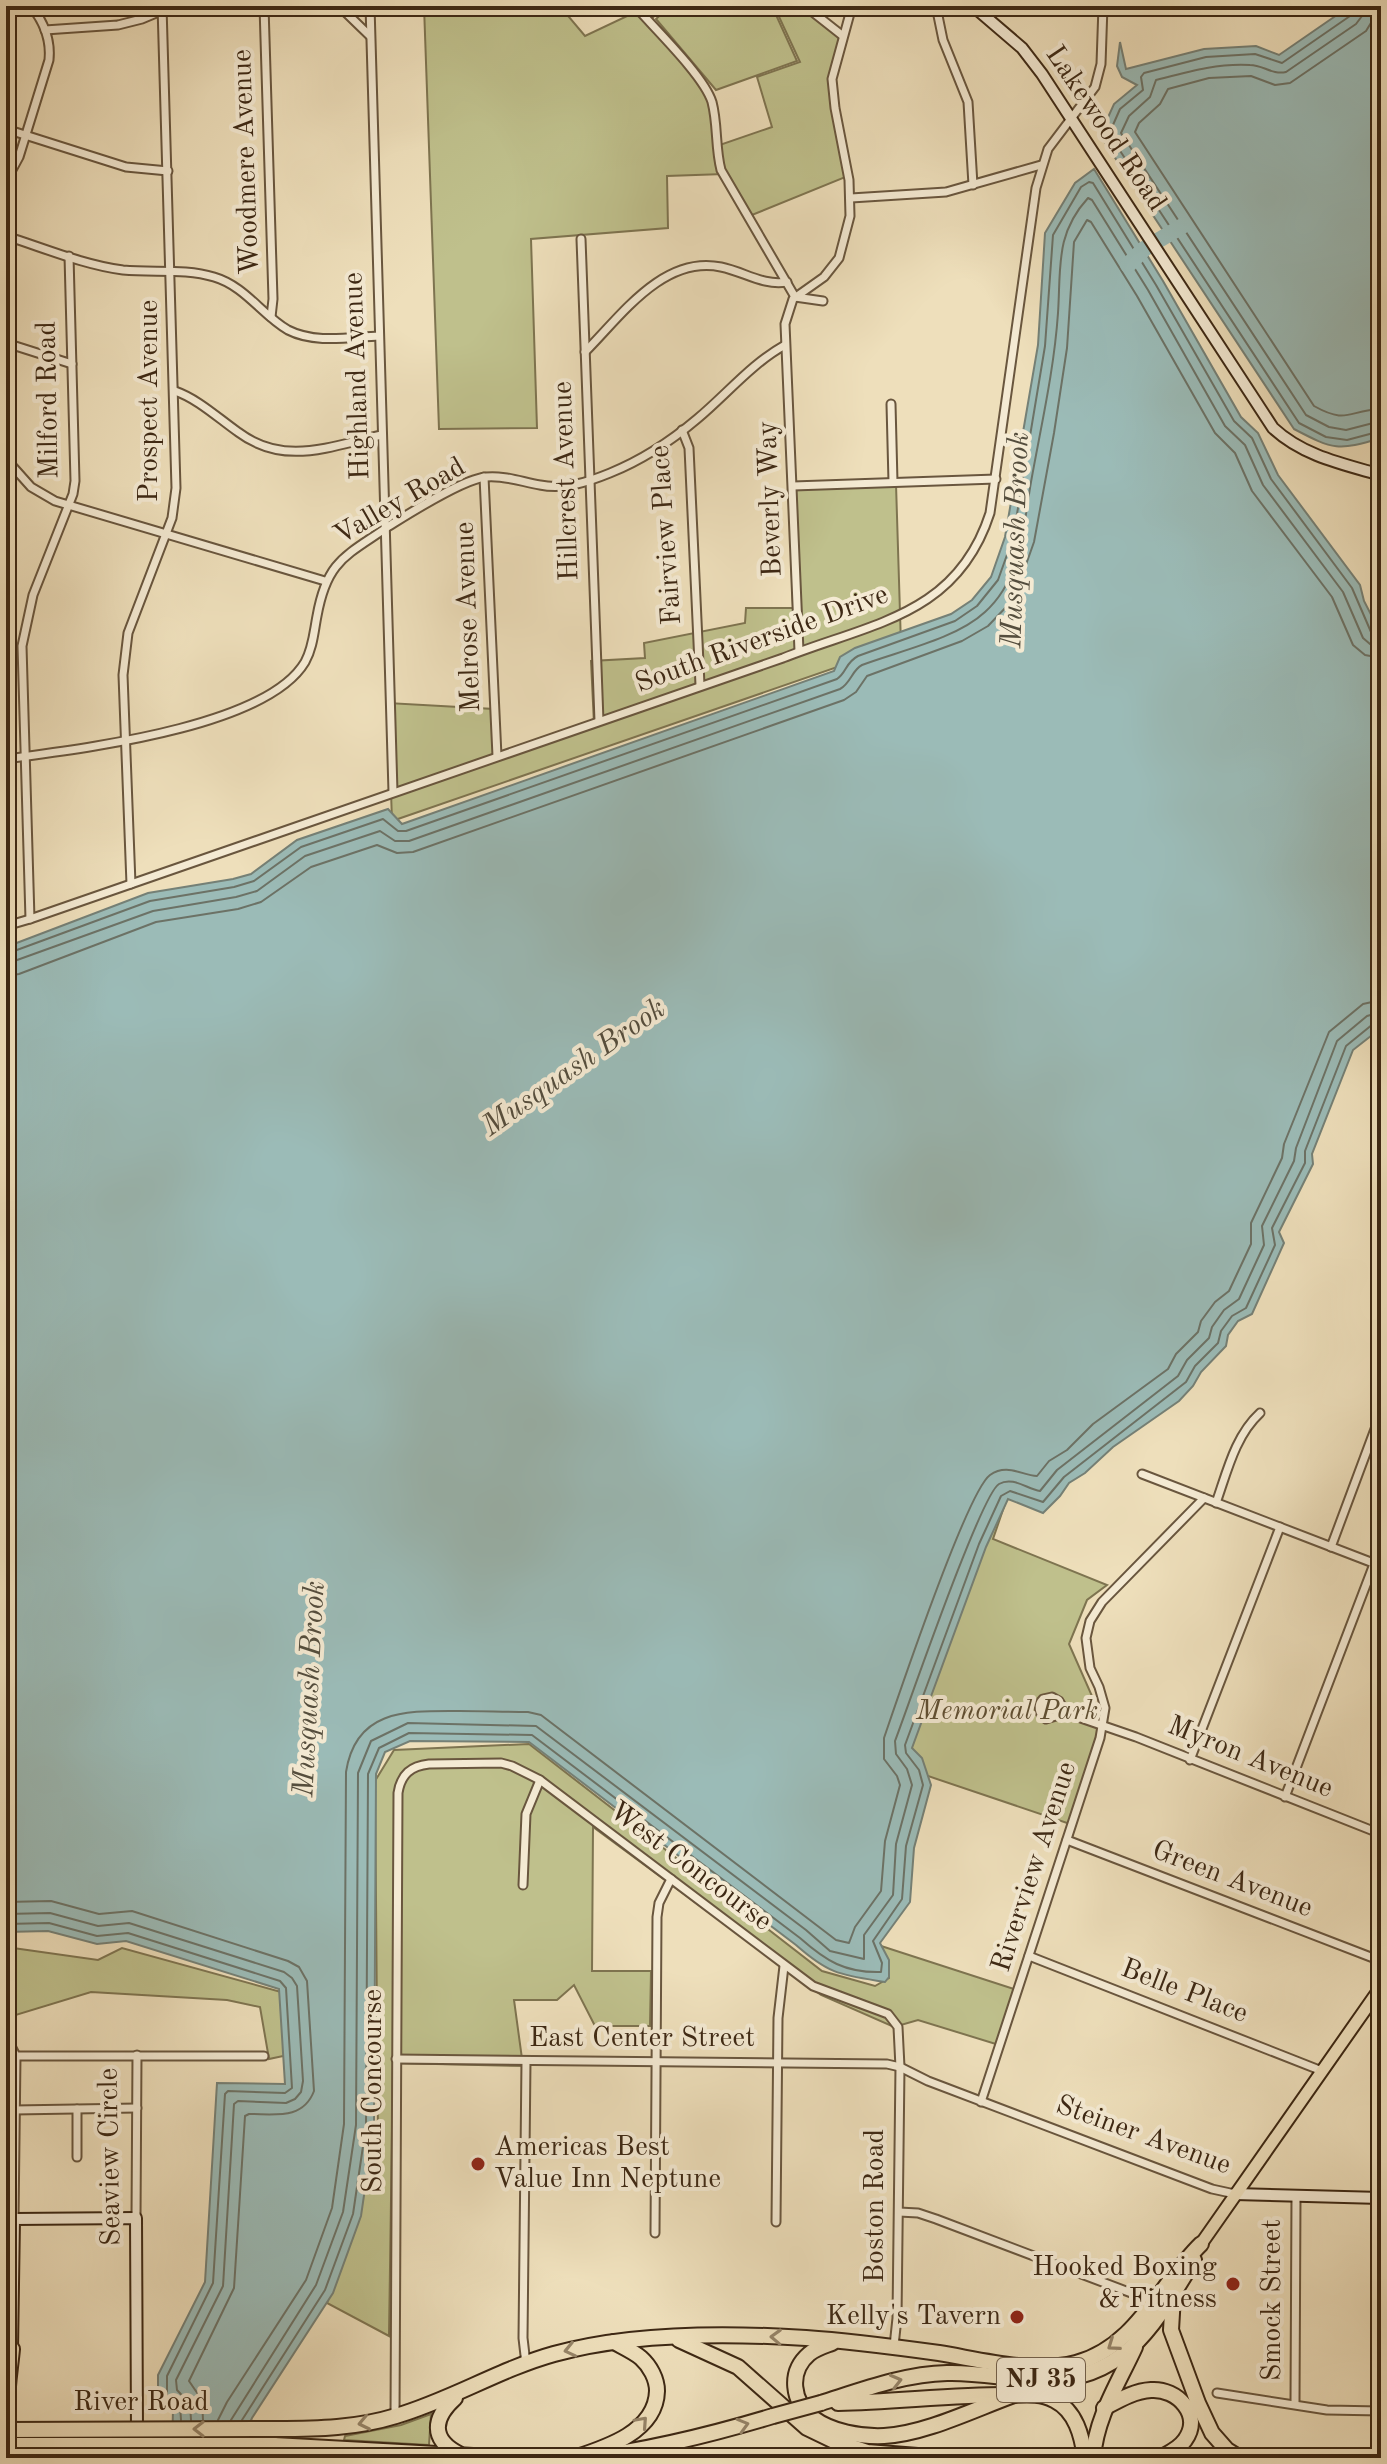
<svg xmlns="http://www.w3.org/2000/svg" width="1387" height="2464" viewBox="0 0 1387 2464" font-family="'Old Standard TT',serif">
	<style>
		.green { fill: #bfc08c; stroke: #7e7450; stroke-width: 2 }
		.water { fill: #9bbbb7; stroke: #758076; stroke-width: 2 }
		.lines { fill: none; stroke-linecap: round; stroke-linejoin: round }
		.shore { stroke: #6c7266; stroke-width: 2 }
		.river { stroke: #9bbbb7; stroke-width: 16 }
		.street-casing { stroke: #69563e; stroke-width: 11 }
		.secondary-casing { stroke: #3d2814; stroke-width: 14 }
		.primary-casing { stroke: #3d2814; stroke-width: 15 }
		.highway-casing { stroke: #3d2814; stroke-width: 18 }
		.street { stroke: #f4ead3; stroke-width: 7 }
		.secondary { stroke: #f4ead3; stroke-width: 10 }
		.primary { stroke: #eedfbb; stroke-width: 11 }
		.highway { stroke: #eedfbb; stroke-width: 14 }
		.highway-bridge-casing { stroke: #3d2814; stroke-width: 18; stroke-linecap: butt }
		.highway-bridge { stroke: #eedfbb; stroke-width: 14 }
		.oneway { stroke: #968468 }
		.poi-dot { fill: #8f2418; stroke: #f4ead3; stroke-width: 3 }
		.labels { text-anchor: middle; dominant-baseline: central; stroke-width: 8; stroke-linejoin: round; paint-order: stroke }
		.shield { fill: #f4ead3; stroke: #74624d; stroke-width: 2 }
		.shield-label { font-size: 26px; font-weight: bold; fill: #3d2814 }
		.street-label { font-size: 28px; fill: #3d2814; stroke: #f4ead3 }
		.park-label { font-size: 28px; font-style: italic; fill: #5e4e32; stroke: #f4ead3 }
		.poi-label { font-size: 28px; fill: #3d2814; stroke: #f4ead3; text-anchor: end }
		.water-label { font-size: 30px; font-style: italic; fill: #544d3d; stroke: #f4ead3 }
	</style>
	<rect width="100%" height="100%" fill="#eedfbb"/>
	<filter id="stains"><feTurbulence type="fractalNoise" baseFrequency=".0025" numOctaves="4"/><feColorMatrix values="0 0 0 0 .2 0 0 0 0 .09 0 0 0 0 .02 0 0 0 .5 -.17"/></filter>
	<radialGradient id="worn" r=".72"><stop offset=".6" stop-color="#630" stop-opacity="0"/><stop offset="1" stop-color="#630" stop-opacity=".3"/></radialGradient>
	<g class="green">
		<path d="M424,6H563V10L585,36L640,10L639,6H665L649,21L710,96L717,146L772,127L757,77L800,62L774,6H805L842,36L832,87L848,176L747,217L724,174L667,176L668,228L531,239L537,428L439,429Z"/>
		<path d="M670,6H772L797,61L716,90L656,19Z"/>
		<path d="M896,484L901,645L392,821L388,703L494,709L495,759L594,724L591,661L645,658L644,643L745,623L746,608H793L789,488Z"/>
		<path d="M1006,1501L993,1539L1107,1585L1087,1600L1069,1644L1103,1721L1070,1824L925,1775L903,1748L975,1544Z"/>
		<path d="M529,1744L822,1971L875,1986L889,1978L887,1959L875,1944L1017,1990L999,2045L918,2020L894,2027L821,1995L593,1827L592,1971H651L650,2026H595L574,1985L557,2000H514L523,2066L393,2063L389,2336L327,2303L378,2138L375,1781L394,1750Z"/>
		<path d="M6,1947L98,1960L122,1948L281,1992L288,2055L269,2059L260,2007L227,2000L91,1992L6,2018Z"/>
		<path d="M431,2414L429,2445L344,2440L345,2436L401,2425Z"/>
	</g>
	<g class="water">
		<path d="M1350,6H1381V438C1338,451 1334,450 1294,429L1100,135L1114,104L1137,85L1122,77L1117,66L1120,42L1126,69L1204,49L1256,46L1279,55Z"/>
		<path d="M1094,169L1163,281L1241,417L1258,433L1278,475L1360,585L1364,601L1381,634V1028L1353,1050L1312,1154L1313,1164L1279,1232L1284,1243L1252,1314L1238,1321L1228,1335L1226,1346L1201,1372L1193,1386L1179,1401L1113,1447L1085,1473L1069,1483L1060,1496L1043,1513L1008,1499L986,1547L912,1748L922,1758L931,1785L914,1848L910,1902L880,1943L889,1960V1977L885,1982C841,1975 830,1975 796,1945L529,1742L410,1741L385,1752L376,1774L374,2127L361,2216L333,2293L252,2418L235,2458H172L173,2408H158V2375L205,2282L217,2083L285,2084L279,1989L126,1941L97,1944L48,1931L6,1932V947L148,893L233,879L251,874L297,840L388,809L402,824L834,671L840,657L855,648L951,614L972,600L991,577L1005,537L1038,345L1045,233L1075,183Z"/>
	</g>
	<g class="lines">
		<g class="shore">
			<path d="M1353,6L1350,16L1282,63L1255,54L1206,57L1144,73L1141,77L1143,90L1120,109L1109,134L1299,423L1326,437L1347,440L1381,431"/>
			<path d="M1364,6L1362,16L1356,24L1286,72C1272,75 1263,65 1250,65C1217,63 1187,72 1156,80L1150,97L1129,116L1121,133L1306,415L1329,427L1346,430L1381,421"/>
			<path d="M1376,6L1374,18L1366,31L1290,83L1275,85L1251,76L1209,78L1168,89L1160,104L1139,123L1135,132L1314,406C1348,425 1348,410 1381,409"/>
			<path d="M6,954L150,901L234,887L254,881L301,847L383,819L398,831H406L837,679C847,672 845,663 858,656L955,621L977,606L998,580L1013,538L1045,346L1053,235L1081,187L1089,182L1093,183L1156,285L1234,421L1252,438L1271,479L1352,588L1371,632L1381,636"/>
			<path d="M6,964L153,911L236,897L257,891L305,856L380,831L395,841H409L840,689C851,683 852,670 862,665C899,651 956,639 985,612C1022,579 1023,527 1031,482C1041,426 1054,371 1058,313C1061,268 1055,234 1088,198L1092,200L1148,290L1225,426L1245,445L1263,485L1343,592L1363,638L1370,644L1381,646"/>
			<path d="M6,976L19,974L156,922L238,909L261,902L311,867L377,845L397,853L413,852L844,700L856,692L867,676L962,641L988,626L1009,604L1017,590L1034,542L1054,433L1067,348L1074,242L1087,220L1091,222L1137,296L1215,433L1235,453L1252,491L1332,597L1353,645L1365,655L1381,658"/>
			<path d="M6,1902L51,1901L99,1914L132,1911L288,1961L299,1967L307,1981L314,2091C303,2120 275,2114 249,2114L245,2116L234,2288L189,2381L202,2400L203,2420"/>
			<path d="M6,1914L50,1913L98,1926L129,1923L284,1972L292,1978L297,1986L303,2081L301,2092L295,2099L286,2103L238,2101L234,2104L223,2286L176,2380L177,2390L190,2404L191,2420"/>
			<path d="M6,1924L49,1923L97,1936L128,1933L280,1981L286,1988L292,2088L285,2093L228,2091L225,2094L213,2283L167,2376V2397L180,2405L181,2420"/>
			<path d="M218,2420L227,2402L306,2280L332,2208L344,2124L346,1772C356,1708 408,1711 459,1711C482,1711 505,1712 528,1712L541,1715L836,1940L849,1943L855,1927L881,1891L885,1841L900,1785L897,1776L884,1759V1738C898,1697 967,1492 990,1475C1007,1463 1021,1475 1037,1476L1049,1461L1067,1450L1093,1424L1168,1369L1176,1354L1198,1332L1201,1321L1215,1302L1229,1291L1251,1244V1223L1282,1158L1284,1144L1329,1032L1363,1004L1381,1000"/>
			<path d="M231,2420L316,2285L343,2212L356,2125L358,1773L371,1741L408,1723L536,1726L806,1930L830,1951L864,1959V1935L893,1895L896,1844L912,1785L907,1769L896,1754L895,1741C908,1707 981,1494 999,1484C1013,1476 1027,1489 1040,1491L1057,1470L1178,1376L1187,1360L1209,1338L1212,1327L1224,1310L1239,1299L1264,1245L1262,1226L1294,1161L1296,1148L1337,1041L1367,1016L1381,1012"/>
			<path d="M242,2420L325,2290L353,2214L366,2126L368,1774L379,1748L409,1733L532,1735L800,1938C826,1961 845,1973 881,1972L882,1963L873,1941L902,1899L906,1846L923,1785L919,1770L906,1753L905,1745L979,1544L1001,1496L1010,1491L1043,1502L1064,1477L1186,1382L1195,1366L1218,1343L1221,1331L1232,1316L1246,1308L1275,1245L1272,1228L1305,1163V1151L1346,1046L1373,1024L1381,1022"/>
		</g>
		<path class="river" d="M1128,265L1144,249L1184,225"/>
		<defs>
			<g id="street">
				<path d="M264,6L273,299L271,317"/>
				<path d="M339,6L370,36"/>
				<path d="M370,6L393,792"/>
				<path d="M635,6C655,29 704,76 712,102C718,125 715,147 721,170L795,297L823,301"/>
				<path d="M805,6L843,36"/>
				<path d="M936,6L943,40L968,102L973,185"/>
				<path d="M45,30L118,25L142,19L173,6"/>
				<path d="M6,129L126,167L168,171"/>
				<path d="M6,181L19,157L49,60C51,40 44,22 31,6"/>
				<path d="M851,198L946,192L1041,165"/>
				<path d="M6,236C44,248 84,265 123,270C154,273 185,268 214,277C245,286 262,315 288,330C315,344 350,337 379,336"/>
				<path d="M581,239L599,721"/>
				<path d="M6,343L72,364"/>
				<path d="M585,352C621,316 663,255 721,267C745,272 763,286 787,282"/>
				<path d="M175,391C198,399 218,418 238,432C285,467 330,446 382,435"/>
				<path d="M891,404L893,482"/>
				<path d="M682,430L689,448L700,685"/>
				<path d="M6,459L31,487L55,501L325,581"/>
				<path d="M484,477L497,756"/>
				<path d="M793,486L996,479"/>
				<path d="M799,651L785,324L793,299L824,277L839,258L850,216L849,180L835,108L832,79L852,6"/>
				<path d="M6,759C78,749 266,728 305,662C313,648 314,631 317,616C327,560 346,556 389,526C410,513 463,479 486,477C504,475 522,482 540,485C564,490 588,482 610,473C642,460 671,441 697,419C727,394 751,364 785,345"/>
				<path d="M131,884L123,675L128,633L172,518L176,488L162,6"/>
				<path d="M30,919L22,646L33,595L73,494L75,481L69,256"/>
				<path d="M6,926L30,919L783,658C871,623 957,616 990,513L1036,188L1048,149L1095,87L1101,64L1103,6"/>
				<path d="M1142,1474L1381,1566"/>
				<path d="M1216,1503C1227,1472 1235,1436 1260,1413"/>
				<path d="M1331,1547L1381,1413"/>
				<path d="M1052,1697L1059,1701L1066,1713L1046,1719C1038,1714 1037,1705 1043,1699Z"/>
				<path d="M1066,1713L1136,1737L1381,1834"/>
				<path d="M1190,1760L1280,1527"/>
				<path d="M1285,1797L1374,1564"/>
				<path d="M1067,1840L1381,1961"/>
				<path d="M523,1885L526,1814L540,1780"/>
				<path d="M1029,1956L1322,2071"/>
				<path d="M8,2030L10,2044L16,2056"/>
				<path d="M16,2056H264"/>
				<path d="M396,2059L887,2064L900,2067L928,2081L1212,2189L1235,2194"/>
				<path d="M526,2061L523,2338L526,2364"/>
				<path d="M981,2102L1100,1738L1105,1708L1099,1687L1090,1668L1086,1638L1090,1621L1102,1602L1204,1498"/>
				<path d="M77,2109V2157"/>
				<path d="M14,2110L137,2108"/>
				<path d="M899,2212L918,2213L936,2219L1134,2294L1151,2304"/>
				<path d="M6,2218L14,2219L16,2056"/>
				<path d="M136,2218L137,2055"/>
				<path d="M776,2222L778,2018L784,1966"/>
				<path d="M655,2233L657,1917L659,1903L671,1879"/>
				<path d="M1217,2393L1327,2410L1381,2411"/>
				<path d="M1295,2403L1296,2197"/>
				<path d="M1380,2411L1381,2207"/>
				<path d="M395,2417L398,1793C401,1774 411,1766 429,1764L501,1763L512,1766L540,1780L813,1986L888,2014L898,2027L900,2067L897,2318L894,2346"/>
			</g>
			<g id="secondary">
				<path d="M973,6L1022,48L1042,74L1273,428C1303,456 1343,464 1381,475"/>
				<path d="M1235,2194L1381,2198"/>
				<path d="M12,2349L14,2219L136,2218L137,2429"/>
			</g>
			<path id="primary" d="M1201,2244L1381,1987"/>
			<g id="highway">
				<path d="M1173,2296L1171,2330L1198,2403L1212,2433L1227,2450L1240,2458"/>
				<path d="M679,2340L738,2367L807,2428L836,2442L867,2452L943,2458"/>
				<path d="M832,2343C824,2346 816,2348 809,2354C788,2372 792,2402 813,2418C832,2432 860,2437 884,2436C925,2434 975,2409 1014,2395"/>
				<path d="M12,2349C9,2382 0,2419 17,2449L39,2456L115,2458"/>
				<path d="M455,2398C433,2418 430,2439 459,2454"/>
				<path d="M821,2403C862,2390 904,2374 947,2373C978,2372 1008,2379 1039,2380C1124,2383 1155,2324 1194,2260"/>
				<path d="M838,2403C894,2402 950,2395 1006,2395C1022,2395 1039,2392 1054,2400C1076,2411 1082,2436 1085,2458"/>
				<path d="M1104,2408C1119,2400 1134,2391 1151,2390C1177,2388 1203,2415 1185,2440C1179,2449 1169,2453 1160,2458"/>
				<path d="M277,2429C318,2429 357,2428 396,2416C451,2400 500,2369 554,2354C629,2333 728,2333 806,2338C851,2341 895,2347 939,2353C982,2360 1033,2374 1076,2363C1136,2347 1160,2284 1201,2244"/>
				<path d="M274,2445L511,2458"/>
				<path d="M574,2458C605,2448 656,2432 657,2391C657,2379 650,2366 641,2358C634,2352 623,2347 614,2342"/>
				<path d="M585,2458C649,2450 710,2435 773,2416"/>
				<path d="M1093,2458C1096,2417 1118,2384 1135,2347"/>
			</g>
		</defs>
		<use href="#street" class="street-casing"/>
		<use href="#secondary" class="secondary-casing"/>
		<use href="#primary" class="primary-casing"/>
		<use href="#highway" class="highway-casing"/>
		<use href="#street" class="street"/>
		<use href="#secondary" class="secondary"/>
		<use href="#primary" class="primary"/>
		<use href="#highway" class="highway"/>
		<defs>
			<g id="highway-bridge">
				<path d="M773,2416L821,2403"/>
				<path d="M6,2430L277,2429"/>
				<path d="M6,2445H274"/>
			</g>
		</defs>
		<use href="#highway-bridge" class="highway-bridge-casing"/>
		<use href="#highway-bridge" class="highway-bridge"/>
	</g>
	<defs><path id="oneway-chevron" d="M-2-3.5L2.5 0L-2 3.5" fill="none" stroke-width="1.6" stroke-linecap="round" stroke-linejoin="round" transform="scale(2)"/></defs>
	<g class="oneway">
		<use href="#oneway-chevron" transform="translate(776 2337) rotate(-178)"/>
		<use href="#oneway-chevron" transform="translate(1113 2345) rotate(145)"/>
		<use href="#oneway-chevron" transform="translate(570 2350) rotate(167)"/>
		<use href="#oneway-chevron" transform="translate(896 2381) rotate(-14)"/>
		<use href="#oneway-chevron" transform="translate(642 2422) rotate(-48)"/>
		<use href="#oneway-chevron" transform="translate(364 2423) rotate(168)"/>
		<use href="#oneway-chevron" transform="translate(743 2425) rotate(-16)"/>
		<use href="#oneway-chevron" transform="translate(199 2429) rotate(-180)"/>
	</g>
	<g class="poi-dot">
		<circle cx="478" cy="2164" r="8"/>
		<circle cx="1233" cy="2284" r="8"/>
		<circle cx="1017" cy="2317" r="8"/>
	</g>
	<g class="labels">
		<rect class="shield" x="997" y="2358" width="88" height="44" rx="6"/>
		<g class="shield-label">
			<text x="1041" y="2380">NJ 35</text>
		</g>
		<g class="street-label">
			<text transform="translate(1105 129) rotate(56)">Lakewood Road</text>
			<text transform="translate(247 162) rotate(-92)">Woodmere Avenue</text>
			<text transform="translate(358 376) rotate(-92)">Highland Avenue</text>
			<text transform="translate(49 400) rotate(-91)">Milford Road</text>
			<text transform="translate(150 401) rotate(-90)">Prospect Avenue</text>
			<text transform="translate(567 481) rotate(-92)">Hillcrest Avenue</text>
			<text transform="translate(771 499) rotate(-92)">Beverly Way</text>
			<text transform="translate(400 502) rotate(-30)">Valley Road</text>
			<text transform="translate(667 535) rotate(-94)">Fairview Place</text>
			<text transform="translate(469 617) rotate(-92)">Melrose Avenue</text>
			<text transform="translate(762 640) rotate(-20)">South Riverside Drive</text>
			<text transform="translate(1250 1758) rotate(22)">Myron Avenue</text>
			<text transform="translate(690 1867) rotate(37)">West Concourse</text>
			<text transform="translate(1035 1867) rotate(-72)">Riverview Avenue</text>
			<text transform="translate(1232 1880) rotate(21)">Green Avenue</text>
			<text transform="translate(1184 1992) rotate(21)">Belle Place</text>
			<text x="642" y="2039">East Center Street</text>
			<text transform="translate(374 2091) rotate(-90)">South Concourse</text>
			<text transform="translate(1143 2136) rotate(20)">Steiner Avenue</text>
			<text transform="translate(111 2157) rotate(-91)">Seaview Circle</text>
			<text transform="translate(876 2206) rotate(-90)">Boston Road</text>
			<text transform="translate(1273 2300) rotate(-90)">Smock Street</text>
			<text x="141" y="2403">River Road</text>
		</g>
		<g class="park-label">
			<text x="1007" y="1712">Memorial Park</text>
		</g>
		<g class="poi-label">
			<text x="494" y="2148" text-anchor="start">Americas Best<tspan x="494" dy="32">Value Inn Neptune</tspan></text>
			<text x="1217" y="2268">Hooked Boxing<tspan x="1217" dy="32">&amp; Fitness</tspan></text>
			<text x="1001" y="2317">Kelly's Tavern</text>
		</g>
		<g class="water-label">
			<text transform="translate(1016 540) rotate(-88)">Musquash Brook</text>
			<text transform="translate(574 1068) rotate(-35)">Musquash Brook</text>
			<text transform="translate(310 1689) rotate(-87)">Musquash Brook</text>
		</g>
	</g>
	<rect width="1387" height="2464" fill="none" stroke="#eedfbb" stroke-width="32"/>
	<rect x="8" y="8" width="1371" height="2448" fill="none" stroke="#3d2814" stroke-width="4"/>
	<rect x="16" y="16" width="1355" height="2432" fill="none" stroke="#3d2814" stroke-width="2"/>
	<rect width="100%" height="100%" filter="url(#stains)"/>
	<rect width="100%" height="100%" fill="url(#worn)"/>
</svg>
